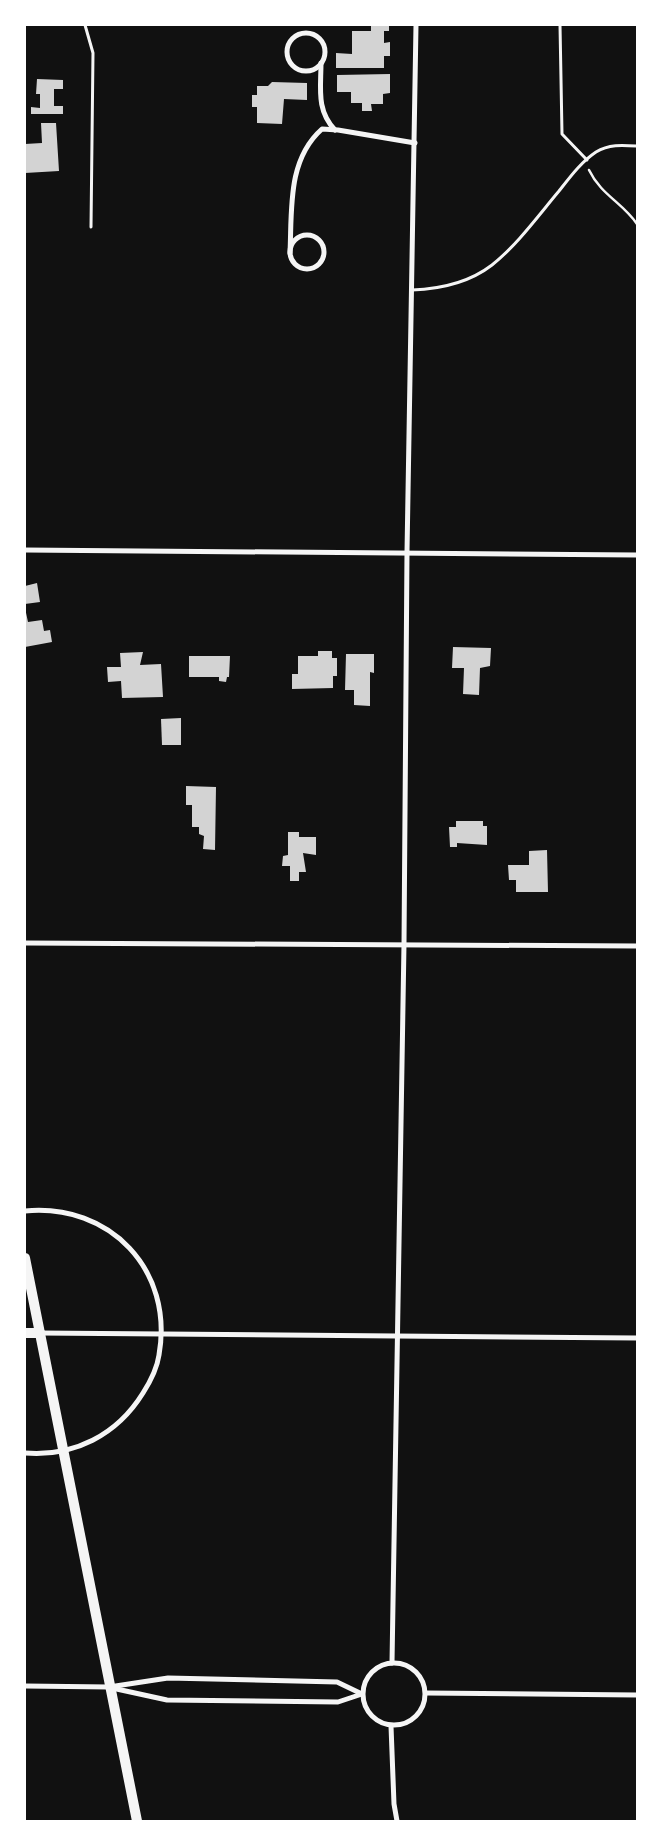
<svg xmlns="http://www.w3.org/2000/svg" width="662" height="1846" viewBox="0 0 662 1846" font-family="'PT Sans Narrow',sans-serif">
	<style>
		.building { fill: #d3d3d3 }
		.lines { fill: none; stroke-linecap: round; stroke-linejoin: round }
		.path { stroke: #f5f5f5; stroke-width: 2.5 }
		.service { stroke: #f5f5f5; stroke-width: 3 }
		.minor { stroke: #f5f5f5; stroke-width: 5 }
		.primary { stroke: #f5f5f5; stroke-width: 10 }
	</style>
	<rect width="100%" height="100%" fill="#111"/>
	<g class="building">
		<path d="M371,25H389V31H384V43L390,42V56H384V68H336V53L352,54V31H371Z"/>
		<path d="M390,74V93L383,94V104H371L372,111H362V103H351V92H337V75Z"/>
		<path d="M37,79L63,80V89H54V106H63V114H31V107L40,108V94H36Z"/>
		<path d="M272,82L307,83V100L284,99L282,124L257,123V107H252V95H257V86H268Z"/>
		<path d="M41,123H56L59,171L25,173V144L42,143Z"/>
		<path d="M37,583L40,602L25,604V586Z"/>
		<path d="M25,608L28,622L42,620L44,631L50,630L52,642L25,647Z"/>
		<path d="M453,647L491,648L490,666L480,668L479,695L463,694L464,668H452Z"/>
		<path d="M318,651H332V658H337V676H333V688L292,689V674H298V656H318Z"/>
		<path d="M143,652L140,665L161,664L163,697L122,698L121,681L108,682L107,667H121L120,653Z"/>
		<path d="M346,654H374V673L370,672V706L354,705V690H345Z"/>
		<path d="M189,656H230L229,677H227L226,682L219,681V677H189Z"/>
		<path d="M181,718V745H162L161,719Z"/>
		<path d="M186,786L216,787L215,850L203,849L204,836L199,834V827H192V805H186Z"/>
		<path d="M456,821H483V826H487V845L457,843V847H450L449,827H456Z"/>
		<path d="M288,832H299V837H316V855L303,853L306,872H299V881H290V866H282L283,856L288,855Z"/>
		<path d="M547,850L548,892H516V880H509L508,865H529V851Z"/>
	</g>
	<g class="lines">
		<path class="path" d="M589,170C601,195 623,203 637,224"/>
		<g class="service">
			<path d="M85,25L93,53L91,227"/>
			<path d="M560,25L562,134L587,160"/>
			<path d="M412,290C440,289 470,282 492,265C517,245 538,216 559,191C570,177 581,162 596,152C609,144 622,145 637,146"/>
		</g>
		<g class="minor">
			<circle cx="306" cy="52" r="19"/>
			<path d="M321,63C321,88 316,110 335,130"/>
			<circle cx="307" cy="252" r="17"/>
			<path d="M290,253C292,210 287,160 322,129L338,130L415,143"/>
			<path d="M25,550L637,555"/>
			<path d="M25,943L637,946"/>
			<path d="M25,1211C110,1203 174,1270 159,1355C157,1369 150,1382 143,1393C117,1435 74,1457 25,1453"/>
			<path d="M40,1333L637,1338"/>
			<circle cx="394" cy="1694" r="31"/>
			<path d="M392,1663L404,944L407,552L416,25"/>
			<path d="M25,1686L109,1687L168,1678L337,1682L362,1694"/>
			<path d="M112,1688L167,1700L338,1702L362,1694"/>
			<path d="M426,1693L637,1695"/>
			<path d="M391,1726L394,1804L397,1821"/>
		</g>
		<g class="primary">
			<path d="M25,1258L137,1821"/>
			<path d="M25,1333H40"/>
		</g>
	</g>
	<rect width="662" height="1846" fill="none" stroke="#ffffff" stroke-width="52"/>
</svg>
